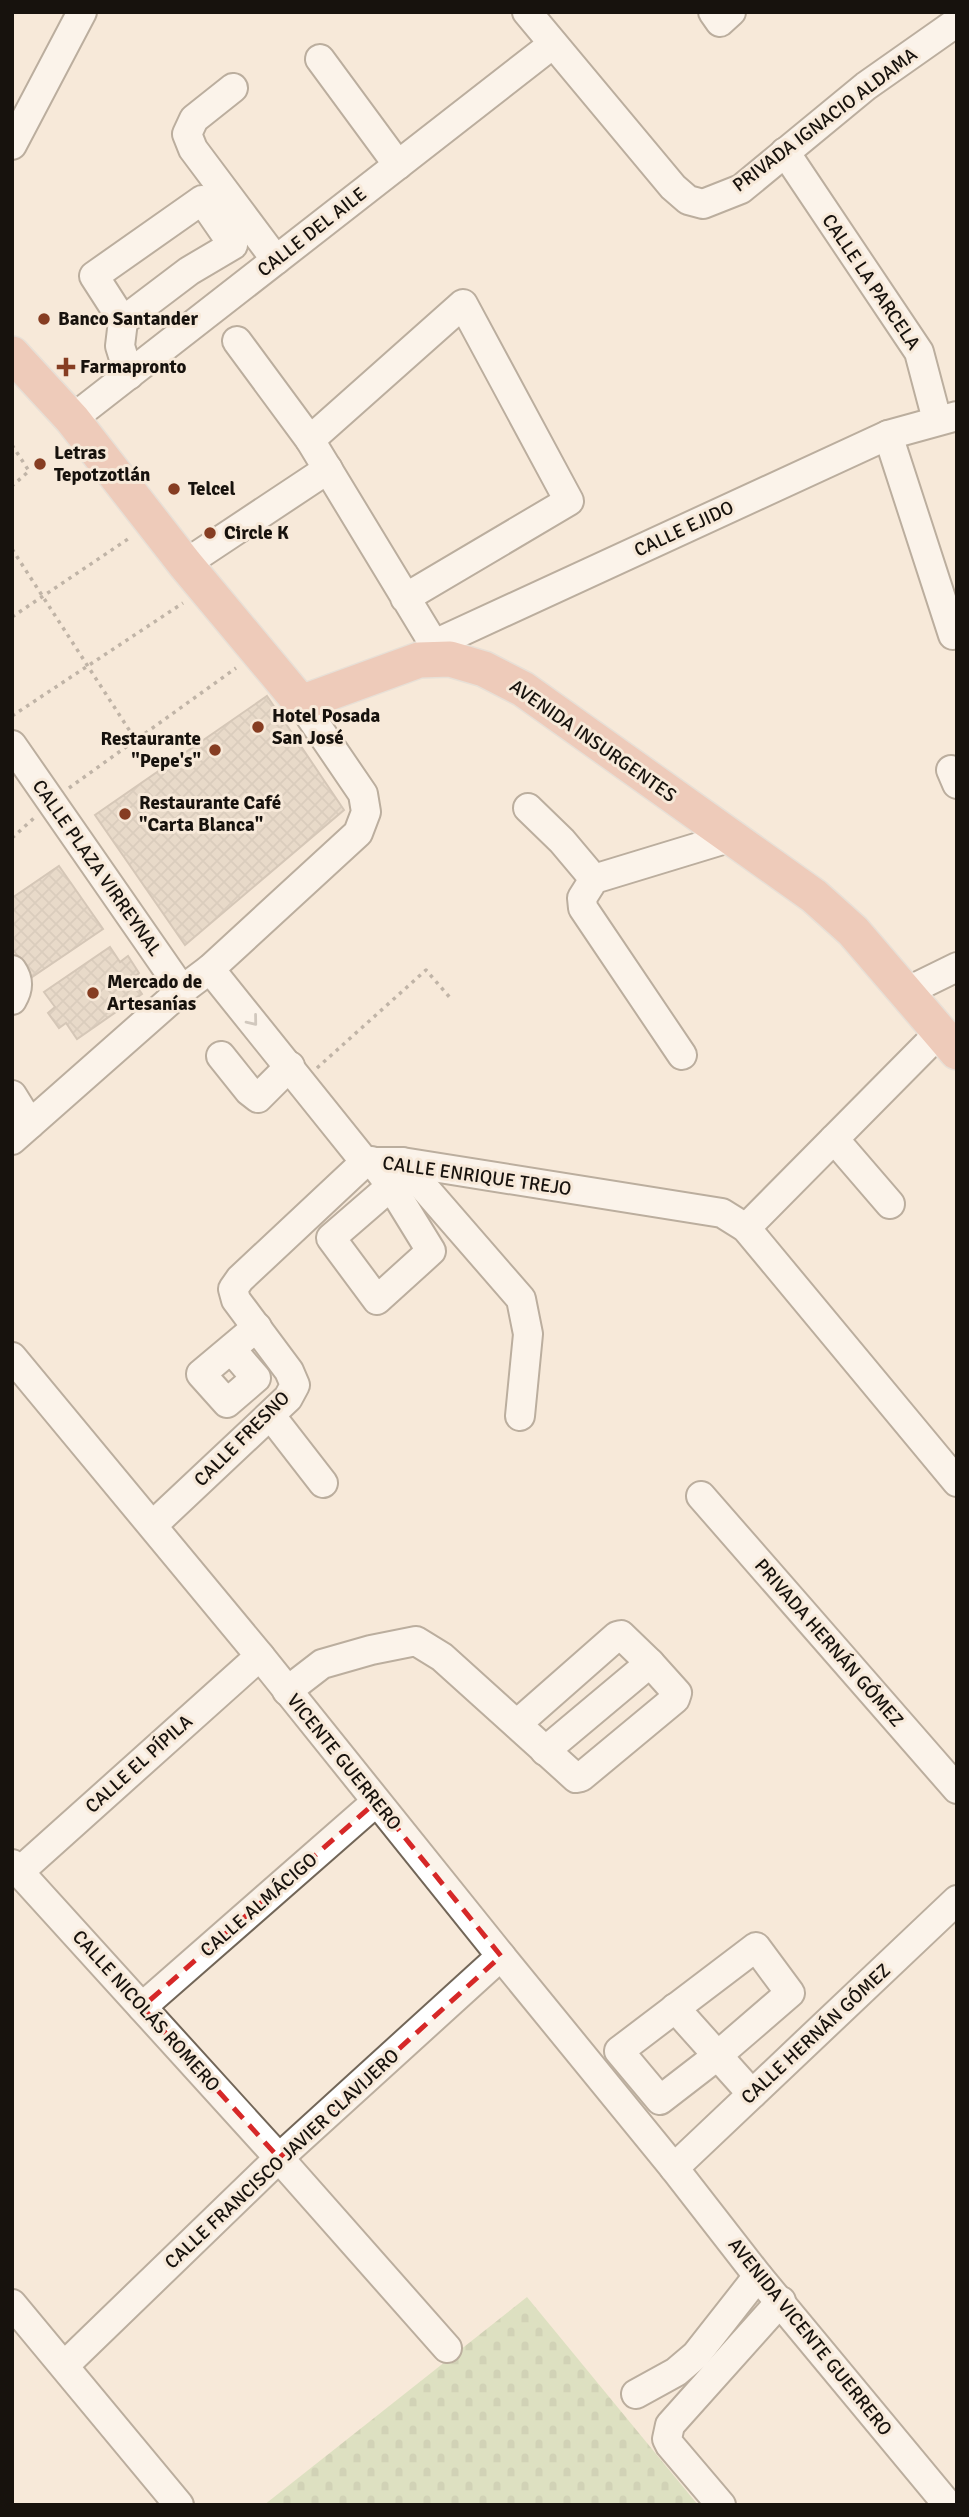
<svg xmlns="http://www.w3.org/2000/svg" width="969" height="2517" viewBox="0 0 969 2517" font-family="Signika,sans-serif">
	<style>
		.cemetery { fill: url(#cemetery-stones) }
		.building { fill: url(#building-cross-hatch); stroke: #ab9d8f; stroke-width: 2 }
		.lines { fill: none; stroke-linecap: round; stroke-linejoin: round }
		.minor-casing { stroke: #726658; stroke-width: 32 }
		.major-casing { stroke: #d5d4d3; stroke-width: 38 }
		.path { stroke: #7d746a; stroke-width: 3.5; stroke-dasharray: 3.5 5; stroke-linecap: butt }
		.minor { stroke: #fff; stroke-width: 28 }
		.major { stroke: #e2a694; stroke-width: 35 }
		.oneway { stroke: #a2a09e }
		.marked { fill: none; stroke: #d62828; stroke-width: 5; stroke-dasharray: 14 9; stroke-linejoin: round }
		.poi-dot { fill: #863d22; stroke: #f7e9d9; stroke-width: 2.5 }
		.labels { text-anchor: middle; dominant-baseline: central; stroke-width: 6; stroke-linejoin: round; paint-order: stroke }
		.street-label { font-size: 19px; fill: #17120d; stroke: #f7e9d9 }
		.poi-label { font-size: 19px; font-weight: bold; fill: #17120d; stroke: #f7e9d9; text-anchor: start }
	</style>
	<defs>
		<pattern id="cemetery-stones" width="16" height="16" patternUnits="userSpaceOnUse" patternTransform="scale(1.75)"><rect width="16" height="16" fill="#bdd5a4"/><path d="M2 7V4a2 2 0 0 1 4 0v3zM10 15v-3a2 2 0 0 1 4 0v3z" fill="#a2b68c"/></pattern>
		<pattern id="building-cross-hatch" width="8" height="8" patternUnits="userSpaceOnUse" patternTransform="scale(1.75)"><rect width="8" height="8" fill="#d5c7b7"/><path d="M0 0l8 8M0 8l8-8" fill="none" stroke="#b6aa9c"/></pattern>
	</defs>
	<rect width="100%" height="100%" fill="#f7e9d9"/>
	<path class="cemetery" d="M527,2297L698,2505H264Z"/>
	<g class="building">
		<path d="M267,696L344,810L185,945L95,815Z"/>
		<path d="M59,866L103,929L32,977L12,948V898Z"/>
		<path d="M110,947L120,962L128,956L139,973L132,979L142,994L77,1039L66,1023L59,1028L48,1013L55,1007L44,992Z"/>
	</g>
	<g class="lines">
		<defs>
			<g id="minor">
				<path d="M527,12L673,187L688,200L703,204L741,189L866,86L957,22"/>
				<path d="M713,12L720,22L731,12"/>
				<path d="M320,59L398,165"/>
				<path d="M233,88L194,119L187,134L193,149L276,260"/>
				<path d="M12,145L82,12"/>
				<path d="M785,152L919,352L937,420"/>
				<path d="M123,321L189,271L233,245L202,200L94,276L123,321L120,346L129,375"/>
				<path d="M237,341L310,440"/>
				<path d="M72,419L553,44"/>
				<path d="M888,435L953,635"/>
				<path d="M185,564L328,469"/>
				<path d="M405,598L569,501L463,304L310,440L435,646"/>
				<path d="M421,658L441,641L888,435L957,416"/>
				<path d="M12,745L182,990"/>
				<path d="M951,770L957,784"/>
				<path d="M528,808L562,841L594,879"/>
				<path d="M210,969L365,1162"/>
				<path d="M12,970C19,980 18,990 12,1000"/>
				<path d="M906,992L957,967"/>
				<path d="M682,1055L583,908L582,898L594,879L732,837"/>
				<path d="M221,1056L249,1091L258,1098L290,1066"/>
				<path d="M12,1095L30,1124"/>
				<path d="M834,1139L890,1204"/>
				<path d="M12,1140L182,990L210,969L358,833L366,812L363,794L301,703"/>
				<path d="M372,1161L391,1186L431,1251L377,1300L331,1238L391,1186"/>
				<path d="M365,1162H402L722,1213L746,1228L957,1482"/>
				<path d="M402,1162L521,1299L528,1334L520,1416"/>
				<path d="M746,1228L939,1033"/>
				<path d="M231,1349L256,1378L227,1403L201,1374L257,1327"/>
				<path d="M12,1357L260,1656L501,1956L674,2168L758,2276L948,2505"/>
				<path d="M271,1416L323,1483"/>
				<path d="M701,1496L957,1789"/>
				<path d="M153,1525L288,1398L295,1385L289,1371L236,1300L233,1289L240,1279L365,1162"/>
				<path d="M287,1691L322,1664L371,1650L416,1641L442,1657L576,1778L581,1777L675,1699L677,1693L650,1663"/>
				<path d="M517,1724L617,1636L621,1635L650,1663L545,1751"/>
				<path d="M12,1864L279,2158L447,2348"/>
				<path d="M19,1872L260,1656"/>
				<path d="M756,1947L790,1993L717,2056L660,2100L619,2051Z"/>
				<path d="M142,2007L376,1802"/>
				<path d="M675,2008L752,2094"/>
				<path d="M674,2168L957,1900"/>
				<path d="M12,2304L179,2505"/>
				<path d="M65,2365L279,2158L501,1956"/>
				<path d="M636,2394L676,2372L696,2355L758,2276"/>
				<path d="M721,2505L670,2445L667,2439L670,2425L781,2301"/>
			</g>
			<path id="major" d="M12,354L72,419L185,564L301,703L419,660L450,659L484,669L523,689L814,896L853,931L957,1052"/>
		</defs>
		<use href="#minor" class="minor-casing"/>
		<use href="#major" class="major-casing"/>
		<g class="path">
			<path d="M12,445L29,471L12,486"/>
			<path d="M12,549L135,739"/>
			<path d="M12,617L131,537"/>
			<path d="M12,716L183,603"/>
			<path d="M69,788L236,668"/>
			<path d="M12,838L34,818"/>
			<path d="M317,1068L426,970L452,1000"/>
		</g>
		<use href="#minor" class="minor"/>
		<use href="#major" class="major"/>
	</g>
	<defs><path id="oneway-chevron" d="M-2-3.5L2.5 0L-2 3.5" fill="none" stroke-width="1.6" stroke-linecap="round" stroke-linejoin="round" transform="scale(1.75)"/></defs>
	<use class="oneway" href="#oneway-chevron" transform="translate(253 1021) rotate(51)"/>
	<path d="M0 0H969V2517H0ZM376,1802L501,1956L279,2158L142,2007Z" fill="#f7e9d9" fill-opacity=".55" fill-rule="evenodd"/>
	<path class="marked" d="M376,1802L501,1956L279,2158L142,2007Z"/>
	<g class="poi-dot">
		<circle cx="44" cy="319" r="7"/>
		<path d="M62.5 356.5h7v7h7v7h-7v7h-7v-7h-7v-7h7z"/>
		<circle cx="40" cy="464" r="7"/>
		<circle cx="174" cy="489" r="7"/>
		<circle cx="210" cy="533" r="7"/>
		<circle cx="258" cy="727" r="7"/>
		<circle cx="215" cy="750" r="7"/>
		<circle cx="125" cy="814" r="7"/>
		<circle cx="93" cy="993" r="7"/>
	</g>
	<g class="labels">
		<g class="street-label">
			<text transform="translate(825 120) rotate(-37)">PRIVADA IGNACIO ALDAMA</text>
			<text transform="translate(312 232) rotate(-38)">CALLE DEL AILE</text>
			<text transform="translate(871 282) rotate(56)">CALLE LA PARCELA</text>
			<text transform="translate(684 529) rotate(-25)">CALLE EJIDO</text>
			<text transform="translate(593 741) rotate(35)">AVENIDA INSURGENTES</text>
			<text transform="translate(97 868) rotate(55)">CALLE PLAZA VIRREYNAL</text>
			<text transform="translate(477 1176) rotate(8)">CALLE ENRIQUE TREJO</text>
			<text transform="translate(242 1439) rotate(-45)">CALLE FRESNO</text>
			<text transform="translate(829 1643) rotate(49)">PRIVADA HERNÁN GÓMEZ</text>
			<text transform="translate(344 1762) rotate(51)">VICENTE GUERRERO</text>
			<text transform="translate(139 1764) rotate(-42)">CALLE EL PÍPILA</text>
			<text transform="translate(259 1905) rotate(-41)">CALLE ALMÁCIGO</text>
			<text transform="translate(146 2011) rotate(48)">CALLE NICOLÁS ROMERO</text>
			<text transform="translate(816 2034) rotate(-43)">CALLE HERNÁN GÓMEZ</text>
			<text transform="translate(282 2159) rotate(-43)">CALLE FRANCISCO JAVIER CLAVIJERO</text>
			<text transform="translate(810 2337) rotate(51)">AVENIDA VICENTE GUERRERO</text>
		</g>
		<g class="poi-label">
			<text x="58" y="319">Banco Santander</text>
			<text x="80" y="367">Farmapronto</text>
			<text x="54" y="453">Letras<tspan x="54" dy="22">Tepotzotlán</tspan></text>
			<text x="188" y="489">Telcel</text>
			<text x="224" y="533">Circle K</text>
			<text x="272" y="716">Hotel Posada<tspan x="272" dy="22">San José</tspan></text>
			<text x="201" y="739" text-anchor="end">Restaurante<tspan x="201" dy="22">"Pepe's"</tspan></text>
			<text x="139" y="803">Restaurante Café<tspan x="139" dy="22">"Carta Blanca"</tspan></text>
			<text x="107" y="982">Mercado de<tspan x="107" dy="22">Artesanías</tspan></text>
		</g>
	</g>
	<rect width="969" height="2517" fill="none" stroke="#17120d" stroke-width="28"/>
</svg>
